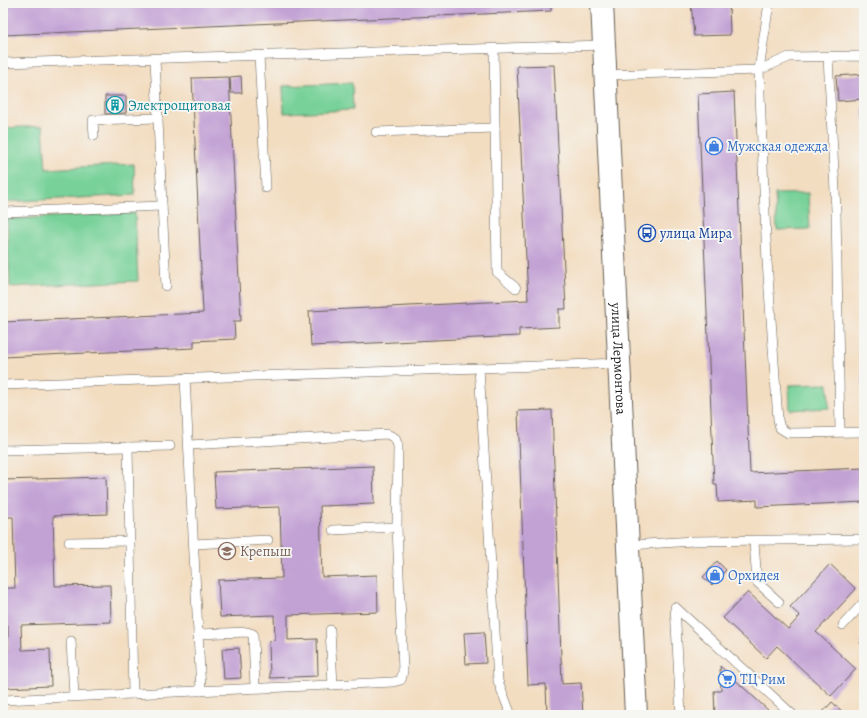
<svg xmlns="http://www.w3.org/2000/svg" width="867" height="718" viewBox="0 0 867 718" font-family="Alegreya,serif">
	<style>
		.green { fill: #77d198; stroke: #4a765a }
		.building { fill: #c2a1d4 }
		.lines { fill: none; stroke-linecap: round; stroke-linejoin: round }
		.lane-casing { stroke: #676056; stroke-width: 10 }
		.secondary-casing { stroke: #676056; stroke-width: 24 }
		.lane { stroke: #fff; stroke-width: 9 }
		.secondary { stroke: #fff; stroke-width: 22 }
		.labels { text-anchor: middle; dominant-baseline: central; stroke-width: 3.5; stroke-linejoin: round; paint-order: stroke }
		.culture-label { font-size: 14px; fill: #0d838f; stroke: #f6f6f2; text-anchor: start }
		.shop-label { font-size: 14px; fill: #366cbe; stroke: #f6f6f2; text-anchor: start }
		.transit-label { font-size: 14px; fill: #164399; stroke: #f6f6f2; text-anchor: start }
		.street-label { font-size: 14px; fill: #1c1c1c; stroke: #f6f6f2 }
		.education-label { font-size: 14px; fill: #785e54; stroke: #f6f6f2; text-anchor: start }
	</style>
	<rect width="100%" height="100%" fill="#f6f6f2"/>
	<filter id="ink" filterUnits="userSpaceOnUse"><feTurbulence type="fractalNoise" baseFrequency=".025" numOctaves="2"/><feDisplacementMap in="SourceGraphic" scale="8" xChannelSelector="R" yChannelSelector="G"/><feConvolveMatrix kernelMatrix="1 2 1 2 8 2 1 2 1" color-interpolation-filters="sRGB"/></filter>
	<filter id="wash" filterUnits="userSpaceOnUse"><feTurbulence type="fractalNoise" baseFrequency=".012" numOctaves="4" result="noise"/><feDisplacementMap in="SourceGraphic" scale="16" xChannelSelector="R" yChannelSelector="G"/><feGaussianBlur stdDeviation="0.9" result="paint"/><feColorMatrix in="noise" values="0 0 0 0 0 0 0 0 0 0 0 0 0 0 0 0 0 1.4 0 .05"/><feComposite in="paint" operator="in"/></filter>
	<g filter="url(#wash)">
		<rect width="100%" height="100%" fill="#f3ddc1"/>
		<g class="green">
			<path d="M352,83L353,110L284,113L283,86Z"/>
			<path d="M43,126L46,169L134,164L135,195L3,202V128Z"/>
			<path d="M808,193L810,229L777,230L775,194Z"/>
			<path d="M135,213L138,281L10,287L7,219Z"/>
			<path d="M828,384L829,408L790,410L789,385Z"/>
		</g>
		<g id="blocks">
			<g class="building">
				<path d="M3,3H551V11L3,35Z"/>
				<path d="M691,3H729L730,35L694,36Z"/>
				<path d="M554,65L566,309H559V327L519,329V336L311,346L309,311L528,300L517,66Z"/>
				<path d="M864,74V99L838,101L836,76Z"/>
				<path d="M241,76L242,93H231L230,77Z"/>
				<path d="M229,77L241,321H234L235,339L194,341V348L3,357V322L203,313L192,78Z"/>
				<path d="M734,92L750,473L864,468V502L757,507V500L718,502L717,484H714L698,94Z"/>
				<path d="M105,96H126V113L105,114Z"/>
				<path d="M862,107H864V121H863Z"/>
				<path d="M860,339H864V397H863Z"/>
				<path d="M552,410L562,684L581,683L583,715H547L546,684L528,685L518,411Z"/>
				<path d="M373,466L374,504L320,506L322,577L377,575L378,612L288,615V640L317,639L318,676L270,678L269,641L275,640L274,615L220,617L218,580L282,578L280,507L216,509L214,472Z"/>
				<path d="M106,477L107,514L53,516L55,586L110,585L111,622L21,625L22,650L50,649L51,686L3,688V651H8V626H3V588H15L13,517H3V480Z"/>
				<path d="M717,561L726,570L712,585L703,577Z"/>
				<path d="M830,564L856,589L816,632L856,669L831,696L777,646L766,658L723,618L748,592L788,629L800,616L790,607Z"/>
				<path d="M484,632L486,663L466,664L464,633Z"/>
				<path d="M864,638V647L860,643Z"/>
				<path d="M239,648L241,678L224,679L222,649Z"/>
				<path d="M720,666L769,711V715H715L714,691H721Z"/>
				<path d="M832,702L846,715H820Z"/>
			</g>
		</g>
	</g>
	<g filter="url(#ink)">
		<use href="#blocks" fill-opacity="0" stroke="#676056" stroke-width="1"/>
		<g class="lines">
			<defs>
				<g id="lane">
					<path d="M769,3L759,70L767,261L778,420L780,428L788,433L864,432"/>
					<path d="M494,48L497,272L516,288"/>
					<path d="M259,55L266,188"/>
					<path d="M828,57L836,210L840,431"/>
					<path d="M155,59L166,286"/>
					<path d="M3,63L604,45"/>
					<path d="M605,75L759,70L789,57L861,56L864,59"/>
					<path d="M376,132L495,128"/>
					<path d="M94,136L93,120L158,118"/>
					<path d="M3,212L162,206"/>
					<path d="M479,368L498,681L511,715"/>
					<path d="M185,378L201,691"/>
					<path d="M3,385L620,363"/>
					<path d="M128,447L133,694"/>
					<path d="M3,450L170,446"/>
					<path d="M333,530L397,527"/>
					<path d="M69,542L130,541"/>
					<path d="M754,542L757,582L779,602"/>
					<path d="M194,544L268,540"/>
					<path d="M630,545L694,541L864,539"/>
					<path d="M843,625L864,602"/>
					<path d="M330,630L333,685"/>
					<path d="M198,634L247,632L253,634L255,688"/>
					<path d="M71,641L74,696"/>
					<path d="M3,700L393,682L401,680L403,671L397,527L398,446L395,438L387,434L189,445"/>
					<path d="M681,715L675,607L793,715"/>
				</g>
				<g id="secondary">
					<path id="s1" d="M602,3L636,715"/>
				</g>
			</defs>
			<use href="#lane" class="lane-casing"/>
			<use href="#secondary" class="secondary-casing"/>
			<use href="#lane" class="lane"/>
			<use href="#secondary" class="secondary"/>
		</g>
	</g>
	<defs>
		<symbol id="building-ring" viewBox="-11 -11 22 22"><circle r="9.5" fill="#f6f6f2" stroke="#0f9aa8" stroke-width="1.5"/><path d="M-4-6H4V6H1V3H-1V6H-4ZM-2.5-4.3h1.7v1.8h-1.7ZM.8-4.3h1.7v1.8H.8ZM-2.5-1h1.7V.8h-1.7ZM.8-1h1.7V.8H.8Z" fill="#0f9aa8"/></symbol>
		<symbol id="shop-ring" viewBox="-11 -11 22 22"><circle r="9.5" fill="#f6f6f2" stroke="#3f7fe0" stroke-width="1.5"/><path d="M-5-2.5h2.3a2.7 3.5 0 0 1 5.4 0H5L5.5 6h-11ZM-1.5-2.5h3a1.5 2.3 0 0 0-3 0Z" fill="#3f7fe0"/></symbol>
		<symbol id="bus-ring" viewBox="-11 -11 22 22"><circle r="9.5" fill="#f6f6f2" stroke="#1a4fb4" stroke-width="1.5"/><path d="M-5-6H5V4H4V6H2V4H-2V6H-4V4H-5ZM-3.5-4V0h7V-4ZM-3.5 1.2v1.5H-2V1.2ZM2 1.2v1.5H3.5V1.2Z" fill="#1a4fb4"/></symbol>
		<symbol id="school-ring" viewBox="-11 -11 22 22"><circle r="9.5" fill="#f6f6f2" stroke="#8d6e63" stroke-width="1.5"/><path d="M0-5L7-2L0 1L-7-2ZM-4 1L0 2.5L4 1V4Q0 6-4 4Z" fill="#8d6e63"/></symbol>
		<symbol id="supermarket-ring" viewBox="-11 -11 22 22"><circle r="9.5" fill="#f6f6f2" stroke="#3f7fe0" stroke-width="1.5"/><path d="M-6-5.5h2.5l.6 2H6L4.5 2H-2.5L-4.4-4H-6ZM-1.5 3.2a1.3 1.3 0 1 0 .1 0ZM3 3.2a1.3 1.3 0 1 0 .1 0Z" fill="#3f7fe0"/></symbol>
	</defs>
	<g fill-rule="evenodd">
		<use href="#building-ring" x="105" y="95" width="20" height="20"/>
		<use href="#shop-ring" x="704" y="136" width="20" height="20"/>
		<use href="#bus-ring" x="637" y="223" width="20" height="20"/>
		<use href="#school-ring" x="217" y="541" width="20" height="20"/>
		<use href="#shop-ring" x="705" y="565" width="20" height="20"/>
		<use href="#supermarket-ring" x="717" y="669" width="20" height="20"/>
	</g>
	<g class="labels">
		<g class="culture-label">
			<text x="128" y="105">Электрощитовая</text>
		</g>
		<g class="shop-label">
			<text x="727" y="146">Мужская одежда</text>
			<text x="728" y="575">Орхидея</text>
			<text x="740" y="679">ТЦ Рим</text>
		</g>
		<g class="transit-label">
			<text x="660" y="233">улица Мира</text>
		</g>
		<g class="street-label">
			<text stroke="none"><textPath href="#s1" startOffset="356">улица Лермонтова</textPath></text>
		</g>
		<g class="education-label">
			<text x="240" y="551">Крепыш</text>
		</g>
	</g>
	<rect width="867" height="718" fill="none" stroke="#f6f6f2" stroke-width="16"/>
</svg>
